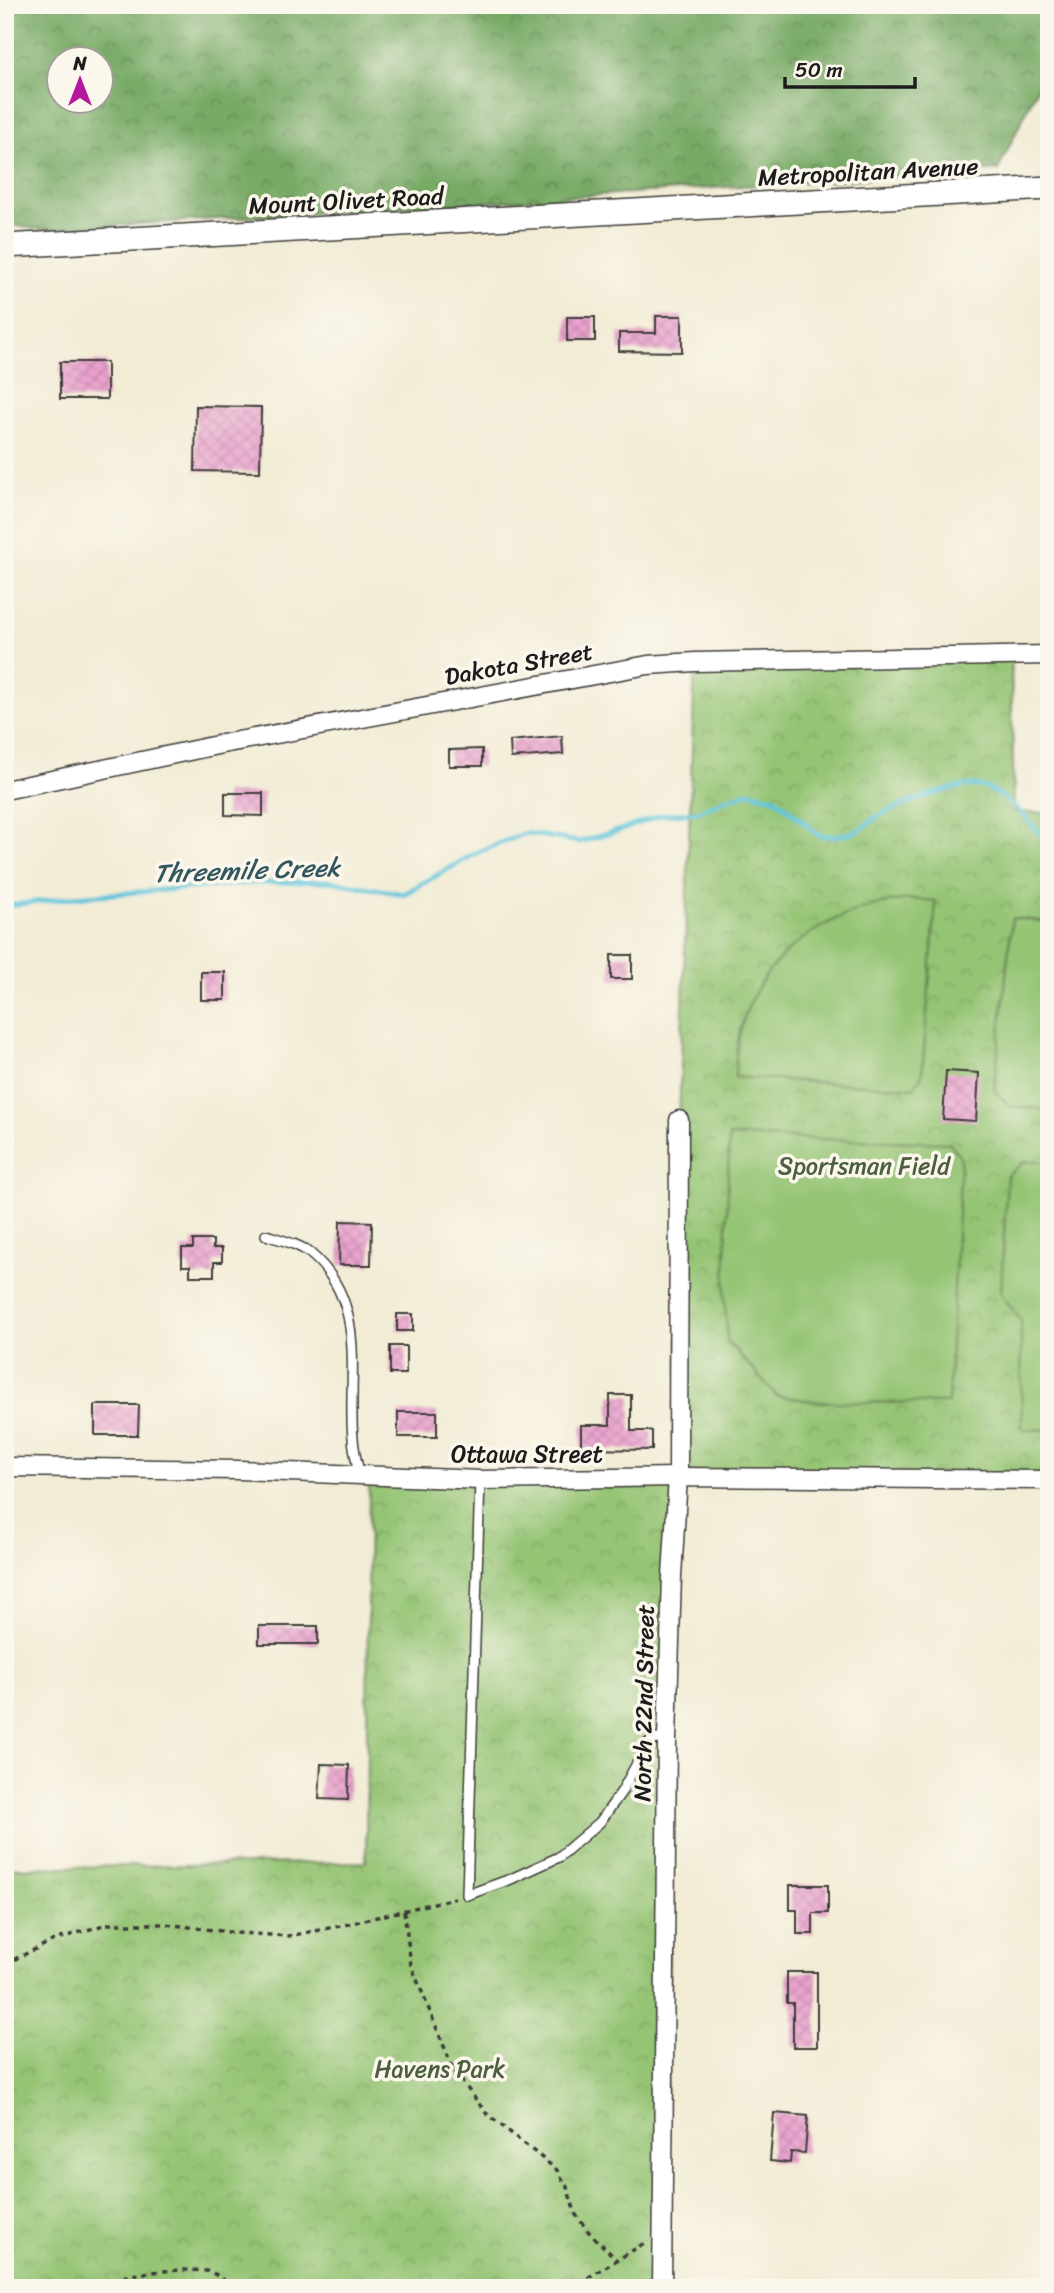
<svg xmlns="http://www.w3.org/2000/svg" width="1054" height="2293" viewBox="0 0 1054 2293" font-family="Sriracha,sans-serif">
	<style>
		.forest { fill: url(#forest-crowns); stroke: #4a6341; stroke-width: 2; fill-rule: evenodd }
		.park { fill: url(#park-crowns); stroke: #587048; stroke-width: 2 }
		.garden { fill: #95c474; stroke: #587048; stroke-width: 2 }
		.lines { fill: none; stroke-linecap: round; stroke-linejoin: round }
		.stream { stroke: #5ec5db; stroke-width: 5 }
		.building { fill: url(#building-cross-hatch) }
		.service-casing { stroke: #3c3b38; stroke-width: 12 }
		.minor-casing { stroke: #3c3b38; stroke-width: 21 }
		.tertiary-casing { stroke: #3c3b38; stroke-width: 26 }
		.path { stroke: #3c3b38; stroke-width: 3.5; stroke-dasharray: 5 5; stroke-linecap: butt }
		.service { stroke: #fff; stroke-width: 9 }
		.minor { stroke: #fff; stroke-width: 18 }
		.tertiary { stroke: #fff; stroke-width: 23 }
		.labels { text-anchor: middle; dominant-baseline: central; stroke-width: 7; stroke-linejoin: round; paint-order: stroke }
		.street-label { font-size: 24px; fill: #1c1c1c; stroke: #fbf7ec }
		.park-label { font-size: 24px; fill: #4c5f3f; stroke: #fbf7ec }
		.water-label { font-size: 26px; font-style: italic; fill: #33575f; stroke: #fbf7ec }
	</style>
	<defs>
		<pattern id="forest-crowns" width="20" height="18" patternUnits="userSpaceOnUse" patternTransform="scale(1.75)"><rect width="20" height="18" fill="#78aa66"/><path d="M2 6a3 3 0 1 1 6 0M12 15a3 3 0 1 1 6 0" fill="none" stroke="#628a53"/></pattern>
		<pattern id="park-crowns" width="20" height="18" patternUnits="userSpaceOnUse" patternTransform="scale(1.75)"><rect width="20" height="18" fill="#95c474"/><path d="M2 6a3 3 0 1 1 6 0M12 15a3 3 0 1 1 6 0" fill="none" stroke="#80a864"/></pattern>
		<pattern id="building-cross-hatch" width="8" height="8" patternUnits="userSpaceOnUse" patternTransform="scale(1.75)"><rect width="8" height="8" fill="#e9a1cd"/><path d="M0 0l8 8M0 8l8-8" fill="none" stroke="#c78aaf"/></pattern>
	</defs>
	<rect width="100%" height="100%" fill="#fbf7ec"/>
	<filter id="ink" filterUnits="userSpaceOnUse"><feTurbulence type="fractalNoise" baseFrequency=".0143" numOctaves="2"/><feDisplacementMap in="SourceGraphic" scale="14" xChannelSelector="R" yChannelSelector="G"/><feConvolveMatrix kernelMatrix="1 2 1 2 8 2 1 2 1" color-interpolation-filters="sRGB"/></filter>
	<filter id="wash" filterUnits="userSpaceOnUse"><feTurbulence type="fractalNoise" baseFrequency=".00686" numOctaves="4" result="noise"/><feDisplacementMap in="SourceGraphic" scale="28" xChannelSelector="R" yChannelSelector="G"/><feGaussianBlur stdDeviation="1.57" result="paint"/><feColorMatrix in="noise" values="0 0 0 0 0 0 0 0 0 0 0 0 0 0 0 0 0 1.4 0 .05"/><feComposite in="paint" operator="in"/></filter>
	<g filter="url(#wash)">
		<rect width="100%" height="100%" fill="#f2ecd5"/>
		<path class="forest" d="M5,5H1049V64L998,170L42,230L5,224ZM60,60H102V102H60Z"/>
		<path class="park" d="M1011,655L1014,812L1049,813V1480L678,1478L662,2288H5V1868L366,1862L369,1475L678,1477L679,1120L695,662Z"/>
		<g class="garden">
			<path d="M908,899L936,901L922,1074L914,1088L735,1077C735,973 810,912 908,899Z"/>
			<path d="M1012,918L1049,922V1110L1010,1106L994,1090Z"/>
			<path d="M729,1136L950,1143L961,1158L948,1403L820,1402L777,1396L727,1341L725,1294Z"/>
			<path d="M1025,1161L1049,1162V1430L1022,1429L1021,1321L1001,1293L1007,1176Z"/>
		</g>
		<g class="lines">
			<path class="stream" d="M5,906L74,897L253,883L329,881L404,894L476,853L525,833L579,842L621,830L661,815L698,812L729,798L750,792L775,798L820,836C834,836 850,836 862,828C867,825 870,821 875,818C894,807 963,779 984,787C1011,797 1030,823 1049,844"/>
		</g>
		<g id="blocks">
			<g class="building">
				<path d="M656,316H682V352L619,351V333H656Z"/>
				<rect x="567" y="317" width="28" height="24"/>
				<rect x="60" y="362" width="47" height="37"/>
				<path d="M196,406L261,407L260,472L195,471Z"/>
				<path d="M562,736L563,754L511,758L510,741Z"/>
				<path d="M482,749V766H449V750Z"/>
				<path d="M225,793H263V816L225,815Z"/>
				<rect x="611" y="955" width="21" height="24"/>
				<rect x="201" y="972" width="24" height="28"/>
				<path d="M946,1071L979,1073L976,1121L943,1119Z"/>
				<path d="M340,1221L372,1222L371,1265H339Z"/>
				<path d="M193,1240H213V1248H222V1262H214V1276H190V1266H182V1248H193Z"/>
				<rect x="397" y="1314" width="16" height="17"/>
				<rect x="390" y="1346" width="16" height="28"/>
				<path d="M610,1395H631V1431H652V1450L581,1449V1425H610Z"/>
				<path d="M95,1405H139L138,1435H95Z"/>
				<rect x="398" y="1412" width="39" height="25"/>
				<rect x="259" y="1626" width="59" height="18"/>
				<path d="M321,1764L349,1765L348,1800L319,1799Z"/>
				<path d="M790,1885H828V1913H813V1934H797V1910H790Z"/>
				<path d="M787,1972H817V2047H793V2003H787Z"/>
				<path d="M774,2113L808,2116L805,2153L791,2152L790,2163L770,2161Z"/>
			</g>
		</g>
	</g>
	<g filter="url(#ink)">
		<use href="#blocks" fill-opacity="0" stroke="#3c3b38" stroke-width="2"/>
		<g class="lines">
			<defs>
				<g id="service">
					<path d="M266,1235C281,1240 299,1244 311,1254C380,1313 336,1402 360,1474"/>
					<path d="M480,1480L467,1895L511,1879L559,1857L600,1822L622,1791L648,1743L657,1739H667"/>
				</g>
				<g id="minor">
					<path d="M5,790L222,744L648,665L695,662L1049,655"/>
					<path d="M5,1467L240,1470L480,1480L678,1477L1049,1480"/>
					<path d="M662,2288L667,1739L672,1576L678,1477L679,1120"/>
				</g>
				<path id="tertiary" d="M5,246L1049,188"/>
			</defs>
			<use href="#service" class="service-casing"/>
			<use href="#minor" class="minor-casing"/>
			<use href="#tertiary" class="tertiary-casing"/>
			<g class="path">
				<path d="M404,1911L411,1965L454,2071L486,2113L557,2170L567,2187L576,2215L588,2231L616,2259"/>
				<path d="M5,1964L54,1940L107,1924H166L237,1933L289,1936L340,1926L455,1898"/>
				<path d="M96,2288C118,2272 179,2268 206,2271C215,2272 226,2282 234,2288"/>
				<path d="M571,2288L648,2241"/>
			</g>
			<use href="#service" class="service"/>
			<use href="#minor" class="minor"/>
			<use href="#tertiary" class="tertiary"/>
		</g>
	</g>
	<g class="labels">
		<g class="street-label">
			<text transform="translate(868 172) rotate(-3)">Metropolitan Avenue</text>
			<text transform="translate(346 201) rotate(-3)">Mount Olivet Road</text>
			<text transform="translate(519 664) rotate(-10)">Dakota Street</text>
			<text x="527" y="1454">Ottawa Street</text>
			<text transform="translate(644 1703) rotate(-89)">North 22nd Street</text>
		</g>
		<g class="park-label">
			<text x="864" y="1166">Sportsman Field</text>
			<text x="440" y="2069">Havens Park</text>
		</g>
		<g class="water-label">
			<text transform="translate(247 870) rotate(-2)">Threemile Creek</text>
		</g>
	</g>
	<rect width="1054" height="2293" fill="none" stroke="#fbf7ec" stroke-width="28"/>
	<g transform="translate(80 80)"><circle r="33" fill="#fbf7ec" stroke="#a29f99" stroke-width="2"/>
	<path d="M0-5L12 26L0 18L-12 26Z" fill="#b5179e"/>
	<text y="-10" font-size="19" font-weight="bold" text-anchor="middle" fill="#1c1c1c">N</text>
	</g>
	<path d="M785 77v10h130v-10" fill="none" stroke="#1c1c1c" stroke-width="3.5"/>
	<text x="795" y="77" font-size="21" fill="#1c1c1c" stroke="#fbf7ec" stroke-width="5" paint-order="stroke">50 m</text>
</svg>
